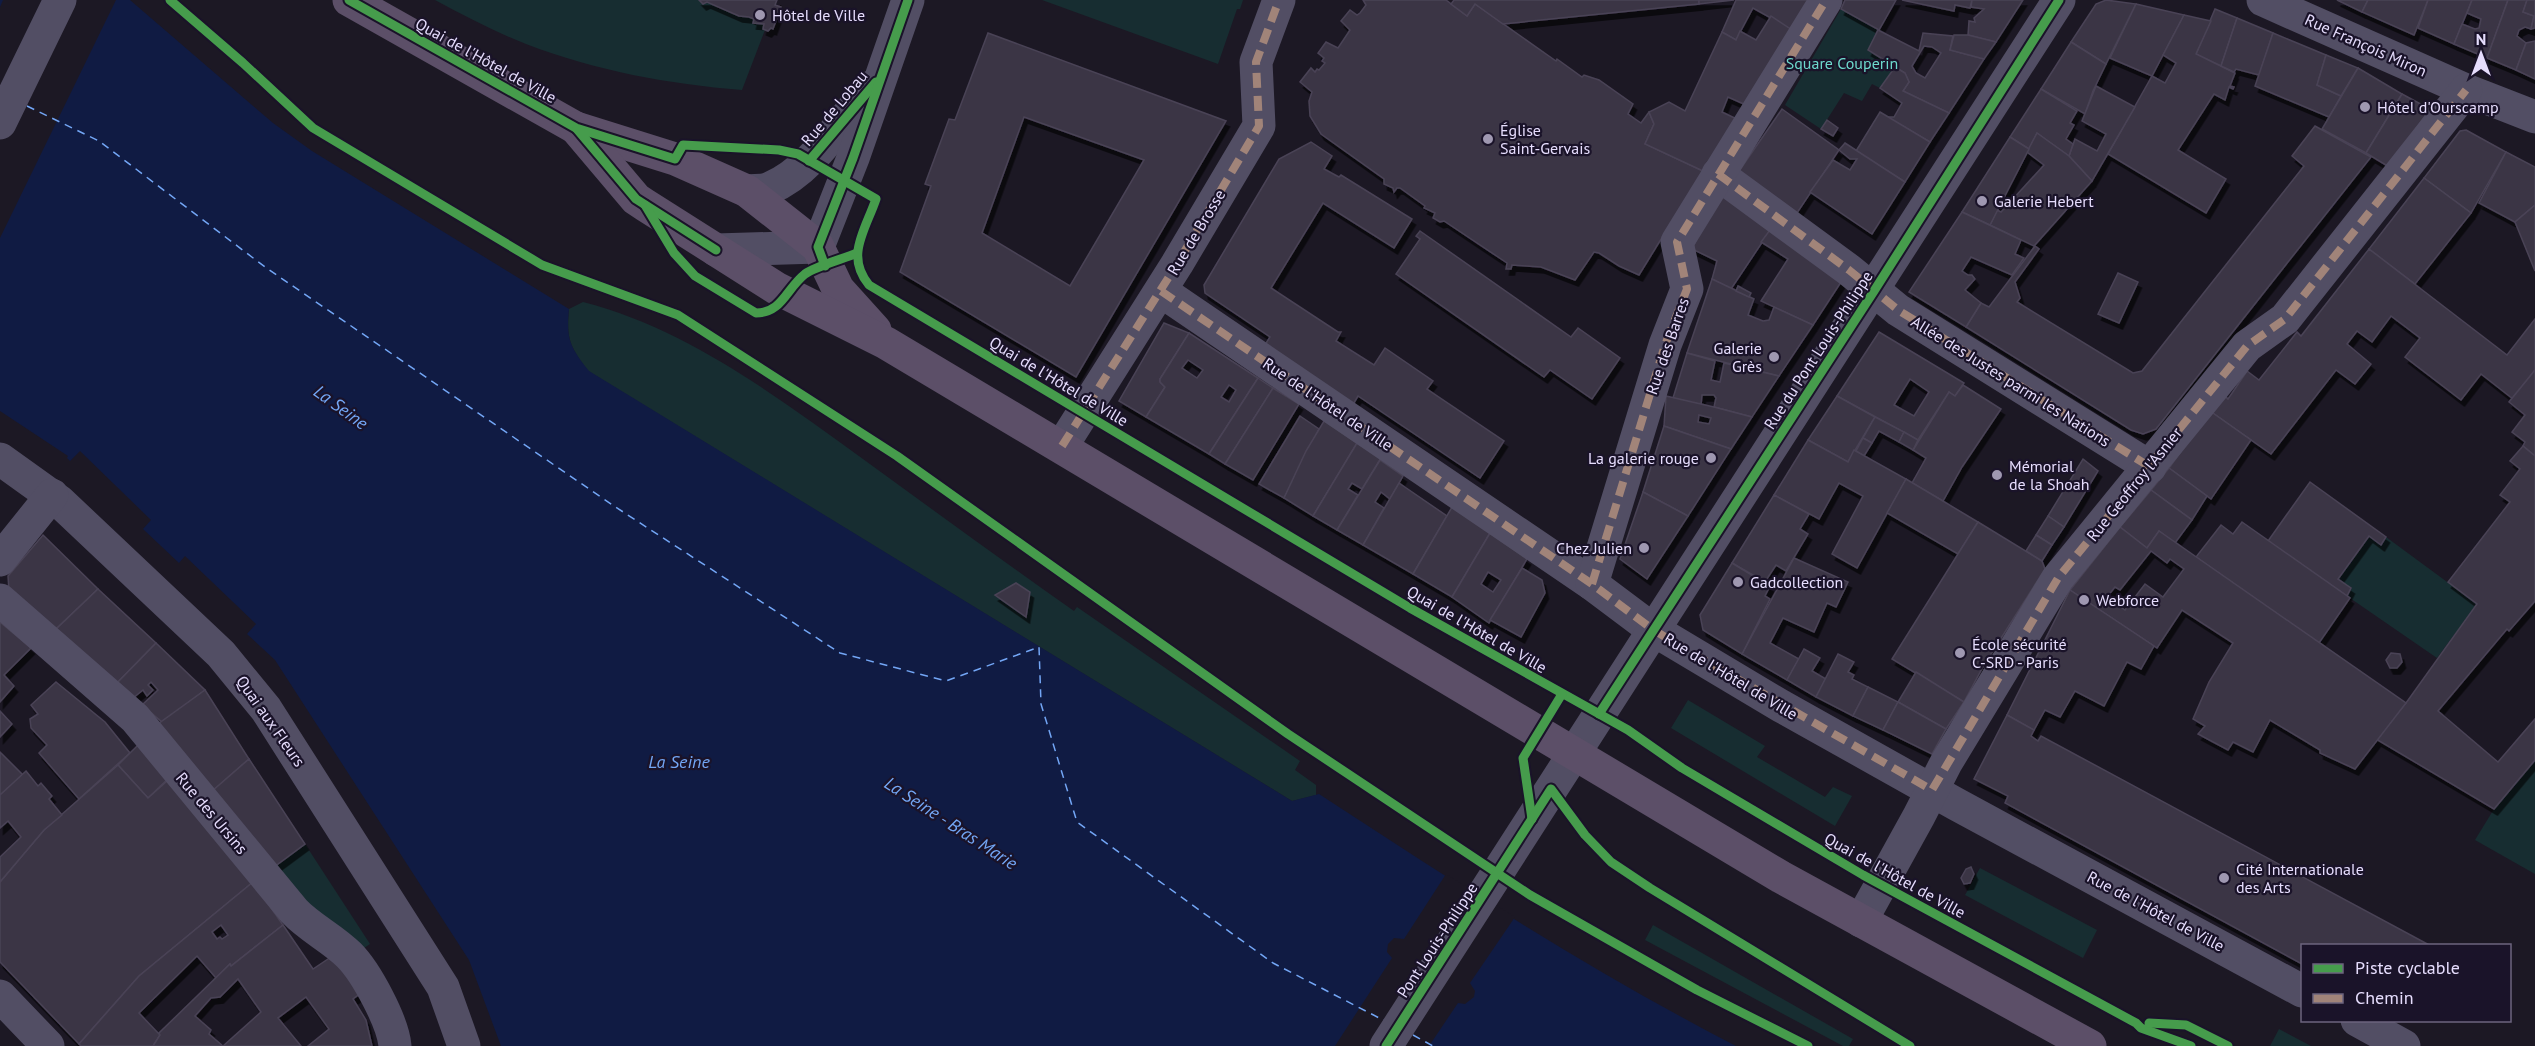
<svg xmlns="http://www.w3.org/2000/svg" width="2535" height="1046" viewBox="0 0 2535 1046" font-family="'PT Sans',sans-serif">
	<style>
		.green { fill: #172d31 }
		.water { fill: #101b43 }
		.pier { fill: #1c1824 }
		.lines { fill: none; stroke-linecap: round; stroke-linejoin: round }
		.ferry { stroke: #73a6f5; stroke-width: 1.5; stroke-dasharray: 8 6; stroke-linecap: butt }
		.building { fill: #3b3645; stroke: #4a4356; stroke-width: 1.5; fill-rule: evenodd; filter: url(#shadow) }
		.minor { stroke: #524e64; stroke-width: 33 }
		.major { stroke: #5c4f68; stroke-width: 33 }
		.quiet { stroke: #a18479; stroke-width: 8; stroke-dasharray: 15 8; stroke-linecap: butt }
		.cycleway-casing { stroke: #1a1329; stroke-width: 13 }
		.cycleway { stroke: #469c4c; stroke-width: 9 }
		.poi-dot { fill: #9f98b1; stroke: #1a1329; stroke-width: 2 }
		.labels { text-anchor: middle; dominant-baseline: central; stroke-width: 4.5; stroke-linejoin: round; paint-order: stroke }
		.poi-label { font-size: 16px; fill: #e6ddfd; stroke: #1a1329; text-anchor: start }
		.street-label { font-size: 16px; fill: #e6ddfd; stroke: #1a1329 }
		.park-label { font-size: 16px; fill: #6dd9cd; stroke: #1a1329 }
		.water-label { font-size: 18px; font-style: italic; fill: #73a6f5; stroke: #1a1329 }
	</style>
	<defs>
		<filter id="shadow"><feDropShadow dx="3.5" dy="6" stdDeviation="0" flood-color="#0009"/></filter>
	</defs>
	<rect width="100%" height="100%" fill="#1c1824"/>
	<g class="green">
		<path d="M435,0H699L703,4L707,2L718,6L717,8L754,19V23L764,24L765,30L742,90C668,84 597,71 526,44C495,32 465,16 435,0Z"/>
		<path d="M1042,0H1243L1240,9H1237L1218,64Z"/>
		<path d="M1841,9L1878,30L1868,50L1895,67L1880,88L1872,84L1862,101L1844,93L1821,129L1785,105Z"/>
		<path d="M583,302C688,329 777,397 863,459C933,510 1003,561 1074,611L1077,607L1300,761L1295,770L1316,785V795L1292,801L588,371C570,347 566,339 569,309Z"/>
		<path d="M2369,536L2380,544L2386,537L2477,604L2437,658L2347,596L2351,588L2338,579Z"/>
		<path d="M1688,700L1765,746L1757,757L1825,797L1833,787L1852,796L1835,826L1671,728Z"/>
		<path d="M2535,760V874L2475,840L2494,809Z"/>
		<path d="M305,844L370,944L361,950L313,914L274,867Z"/>
		<path d="M1980,868L2097,930L2083,958L1965,895Z"/>
		<path d="M1653,925L1853,1039L1849,1046H1843L1645,940Z"/>
		<path d="M2279,1029L2311,1046H2270Z"/>
	</g>
	<path class="water" d="M0,0H130L273,123L312,151L569,309C566,339 570,347 589,371L1292,801L1319,794C1455,883 1591,971 1736,1046H501L469,960L275,660L247,634L256,624L185,556L179,563L143,529L151,520L80,451L70,461L67,458L68,456L0,411Z"/>
	<g class="pier">
		<path d="M3,0H116L0,238V7Z"/>
		<path d="M1446,874L1515,917L1470,983L1475,991L1474,997L1465,1004L1458,1003L1429,1046H1335L1392,958L1387,952L1388,944L1394,938L1404,939Z"/>
	</g>
	<g class="lines">
		<g class="ferry">
			<path d="M27,106L99,141L265,267L614,506L840,653L946,681L1039,647L1041,704L1077,822L1273,963L1385,1021"/>
			<path d="M1413,1035L1433,1046"/>
		</g>
	</g>
	<g class="building">
		<path d="M699,0H777L775,5L781,7L773,29L771,28L768,31L763,29L764,24L753,23L754,19L749,17L739,16L707,2L703,4Z"/>
		<path d="M1363,0H1446L1467,16L1475,4L1556,61L1557,59L1582,77L1584,75L1599,80L1633,104L1628,114L1641,123L1649,112L1654,124L1645,144L1703,171L1639,275L1619,266L1599,253L1594,252L1575,280L1541,267L1512,265L1511,269H1506L1507,263L1444,221L1440,222L1433,218L1435,213L1424,208L1425,206L1400,188H1397L1394,192L1393,188L1384,184V179L1321,134L1310,116L1309,101L1312,92L1300,82L1311,68L1315,72L1317,69L1319,70L1325,63L1322,61L1324,58L1318,53L1326,42L1338,48L1350,30L1341,21L1350,10L1357,15L1360,13L1366,5Z"/>
		<path d="M1454,0H1699V4L1503,24L1475,4L1467,16L1451,4Z"/>
		<path d="M1699,0H1734L1699,4Z"/>
		<path d="M1736,0H1810L1792,30L1753,8L1736,40L1722,32Z"/>
		<path d="M1845,0H1896L1879,30L1841,9Z"/>
		<path d="M1902,0H1972L1970,8L1955,5L1954,11Z"/>
		<path d="M1972,0H2023L1996,42L1968,35L1969,21L1975,22L1974,18L1984,9L1971,7Z"/>
		<path d="M2106,0L2136,4L2106,64L2071,42L2096,4Z"/>
		<path d="M2337,0H2368L2362,12Z"/>
		<path d="M2368,0H2428L2414,35L2362,12Z"/>
		<path d="M2428,0H2472L2454,44L2418,28Z"/>
		<path d="M2472,0H2508L2487,58L2454,44L2462,24L2475,29L2479,28L2481,19L2467,13Z"/>
		<path d="M2508,0H2527L2523,12L2534,16L2531,29L2525,27L2519,30L2517,36L2526,43L2516,70L2487,58Z"/>
		<path d="M2527,0H2535V28L2531,29L2534,16L2523,12Z"/>
		<path d="M2136,4L2184,15L2152,76L2110,58Z"/>
		<path d="M2215,9L2237,18L2221,66L2196,54Z"/>
		<path d="M2184,15L2211,21L2196,54L2235,73L2230,86L2234,87L2233,89L2229,87L2225,100L2214,94L2178,150L2226,179L2206,213L2108,154L2152,76L2165,83L2176,63L2163,55Z"/>
		<path d="M1771,16L1792,30L1746,105L1728,97L1722,112L1737,119L1703,171L1645,144L1654,124L1649,112L1669,102L1685,111L1722,32L1736,40L1740,31L1756,40Z"/>
		<path d="M2237,18L2273,33L2259,75L2236,69L2234,72L2221,66Z"/>
		<path d="M1878,30L1919,51L1923,33L1953,36L1950,50L1984,59L1949,113L1903,91L1909,82L1905,73L1868,50ZM1924,46L1932,47L1941,53L1925,78L1916,73L1912,66Z"/>
		<path d="M988,33L1226,121L1076,377L900,272L931,186L925,184L949,119L955,120ZM1024,117L1144,160L1070,286L982,233Z"/>
		<path d="M2273,33L2326,55L2317,85L2341,96L2329,117L2255,86Z"/>
		<path d="M1954,35H1968L1996,42L1984,59L1950,50Z"/>
		<path d="M2535,41V79L2516,70L2526,43Z"/>
		<path d="M2071,42L2106,64L2093,91L2085,114L2041,89Z"/>
		<path d="M2326,55L2358,68L2341,96L2317,85Z"/>
		<path d="M1895,67L1905,73L1909,82L1903,91L1949,113L1930,142L1887,117H1894L1902,103L1880,88Z"/>
		<path d="M2358,68L2402,94L2366,153L2322,129Z"/>
		<path d="M2096,86L2135,107L2092,181L2069,156L2075,139L2097,151L2106,134L2082,121Z"/>
		<path d="M2041,89L2077,111L2070,123L2074,125L2066,139L2073,144L2069,156L2037,133L2029,149L2010,137Z"/>
		<path d="M2402,94L2430,109L2389,167L2366,153Z"/>
		<path d="M1782,109L1839,150L1797,213L1739,171Z"/>
		<path d="M1880,112L1930,142L1905,182L1856,151Z"/>
		<path d="M1827,120L1838,128L1833,136L1821,129Z"/>
		<path d="M2315,126L2371,157L2156,429L2143,434L2131,430L1966,327L1981,303L1989,307L2035,246L2039,249L2015,282L2020,298L2017,302L2133,373L2142,371L2304,166L2292,156Z"/>
		<path d="M2466,130L2506,152L2471,213L2424,178L2460,131Z"/>
		<path d="M2037,133L2069,156L2092,181L2034,246L1990,225L1997,210L2001,212L2044,165L2027,152Z"/>
		<path d="M2010,137L2029,149L1990,225L1962,212Z"/>
		<path d="M1311,142L1332,156L1324,169L1339,177L1341,175L1412,219L1394,248L1323,203L1271,288L1338,332H1341L1336,341L1374,365L1385,348L1433,381L1427,389L1504,441L1480,478L1358,396L1351,408L1261,351L1270,337L1205,293L1204,285L1279,159Z"/>
		<path d="M1845,143L1905,182L1872,234L1810,192L1833,160L1850,170L1857,159H1850L1839,150Z"/>
		<path d="M2506,152L2535,167V205L2515,222L2479,203Z"/>
		<path d="M2424,178L2471,213L2415,284L2369,249Z"/>
		<path d="M1720,192L1773,226L1731,289L1712,279L1717,261L1692,249Z"/>
		<path d="M2535,205V271L2515,222Z"/>
		<path d="M1962,212L2021,240L2015,254L2024,258L2012,275L1971,257L1962,271L1968,275H1972L1975,279L1965,290L1981,303L1966,327L1909,292Z"/>
		<path d="M1773,226L1845,276L1813,325L1761,301L1788,259L1761,242Z"/>
		<path d="M1420,231L1571,337L1578,328L1620,358L1592,399L1550,370L1544,377L1396,274L1420,239L1416,236Z"/>
		<path d="M2369,249L2507,355L2535,319V370L2513,399L2481,374L2461,400L2405,357L2420,338L2391,316L2372,342L2357,331L2347,344L2371,364L2355,384L2336,370L2271,454L2210,411L2223,394L2228,399L2247,371L2259,380L2297,332L2301,336Z"/>
		<path d="M2118,273L2138,282L2119,323L2098,314Z"/>
		<path d="M1712,279L1754,299L1748,315L1763,321L1769,320L1774,307L1813,325L1779,376L1687,353Z"/>
		<path d="M1738,286L1751,293L1749,297L1736,291Z"/>
		<path d="M1164,323L1189,333L1160,379V382L1165,387L1146,417L1119,401Z"/>
		<path d="M1879,332L1964,383L1955,396L1949,392L1918,440L1837,396ZM1910,379L1929,392L1914,416L1894,405Z"/>
		<path d="M1189,333L1258,378L1209,454L1146,417L1165,387L1160,382V379ZM1188,360L1203,370L1197,378L1182,368ZM1229,385L1236,390L1229,402L1221,397Z"/>
		<path d="M1687,353L1715,361L1711,380L1720,382L1724,363L1779,376L1752,417L1714,407L1716,398L1714,395H1702L1701,405L1673,398Z"/>
		<path d="M2535,370V456L2523,446L2525,442L2512,432L2525,415L2509,402Z"/>
		<path d="M1258,378L1273,388L1225,464L1209,454Z"/>
		<path d="M1963,385L2001,409L1962,467L1943,501L1912,483L1926,458L1913,450L1949,392L1955,396Z"/>
		<path d="M1273,388L1299,404L1253,480L1225,464Z"/>
		<path d="M1666,396L1714,407L1752,417L1731,449L1664,426ZM1699,415L1711,418L1709,424L1698,422Z"/>
		<path d="M1837,396L1875,417L1848,462L1808,440Z"/>
		<path d="M2210,411L2251,440L2211,499L2169,468Z"/>
		<path d="M1300,416L1319,429L1284,498L1259,484Z"/>
		<path d="M1875,417L1904,432L1899,442L1879,431L1872,443L1863,438Z"/>
		<path d="M1324,421L1357,443L1313,516L1284,498L1306,451Z"/>
		<path d="M1664,426L1731,449L1688,516L1643,492Z"/>
		<path d="M1904,432L1918,440L1913,450L1899,442Z"/>
		<path d="M1863,438L1872,443L1864,456L1856,451Z"/>
		<path d="M1808,440L1848,462L1854,450L1906,479L1857,568L1832,554L1863,496L1839,483L1819,519L1774,495Z"/>
		<path d="M1357,443L1381,458L1362,489L1352,483L1348,489L1358,495L1337,530L1313,516Z"/>
		<path d="M2523,446L2535,456V601L2509,631L2507,629L2438,711L2498,762L2535,719V760L2494,809L2376,739L2406,703L2477,604L2448,582L2510,502L2500,495L2520,469L2510,461Z"/>
		<path d="M2083,459L2098,471L2064,527L2048,516Z"/>
		<path d="M1380,460L1403,476L1390,499L1381,492L1375,502L1384,508L1363,545L1337,530Z"/>
		<path d="M2169,468L2207,496L2192,520L2151,490Z"/>
		<path d="M1906,479L1978,522L1958,554L1887,513Z"/>
		<path d="M2310,482L2386,537L2381,545L2369,536L2338,579L2351,588L2347,596L2268,541Z"/>
		<path d="M1399,483L1447,516L1413,574L1363,545Z"/>
		<path d="M2151,490L2192,520L2175,543L2159,531L2147,548L2120,527Z"/>
		<path d="M1643,492L1688,516L1647,579L1620,559Z"/>
		<path d="M1774,495L1809,514L1800,529L1808,534L1786,571L1776,565L1765,582L1732,563Z"/>
		<path d="M1452,507L1490,533L1452,597L1413,574Z"/>
		<path d="M2048,516L2064,527L2052,545L2036,535Z"/>
		<path d="M1978,522L2042,561L2045,569L1984,665L1964,702L1892,659Z"/>
		<path d="M2242,522L2350,598L2319,643L2196,557L2221,525L2233,534Z"/>
		<path d="M2120,527L2147,548L2159,531L2406,703L2355,769L2320,753V750L2270,720L2253,752L2233,742L2228,750L2198,734L2205,726L2193,719L2209,682L2233,643L2182,610L2157,648L2070,590ZM2151,551L2167,563L2170,559L2184,569L2163,597L2145,584L2125,610L2107,597L2115,587L2120,590Z"/>
		<path d="M1490,533L1527,559L1489,623L1452,597ZM1488,572L1501,580L1493,592L1481,584Z"/>
		<path d="M43,535L98,589L55,630L9,591L8,576Z"/>
		<path d="M2036,535L2052,545L2042,561L2026,551Z"/>
		<path d="M1794,558L1848,582L1836,607L1827,603L1814,632L1783,618L1770,643L1799,659L1787,680L1742,654Z"/>
		<path d="M1732,563L1770,586L1765,596L1770,599L1742,654L1703,630L1700,615Z"/>
		<path d="M1522,568L1542,580L1545,593L1521,637L1490,620Z"/>
		<path d="M1016,583L1030,592L1026,617L995,595Z"/>
		<path d="M98,589L156,643L117,683L55,630Z"/>
		<path d="M2070,590L2154,646L2141,669L2127,662L2104,706L2075,691L2060,717L2045,710L2034,730L2007,715Z"/>
		<path d="M0,622L31,648L4,675L14,686L0,702Z"/>
		<path d="M156,643L205,690L162,722L142,705L158,690L151,682L148,685L153,690L147,696L143,690L133,698L117,683Z"/>
		<path d="M1804,649L1820,658L1812,671L1826,679L1816,697L1787,680Z"/>
		<path d="M2391,653L2400,654L2402,662L2397,668H2390L2386,660Z"/>
		<path d="M1838,654L1854,662L1848,672L1854,675L1852,679L1868,687L1853,716L1816,697Z"/>
		<path d="M1916,672L1964,702L1946,729L1898,702Z"/>
		<path d="M56,682L105,722L130,753L79,799L39,753L47,745L31,728L30,719L38,714L31,705Z"/>
		<path d="M1868,687L1898,702L1883,730L1853,716Z"/>
		<path d="M205,690L249,759L209,794L158,724Z"/>
		<path d="M1898,702L1946,729L1932,754L1883,730Z"/>
		<path d="M0,711L12,724L0,737Z"/>
		<path d="M2007,715L2034,730L2031,736L2038,741L2041,736L2431,946H2302V964L2005,803L2008,796L1974,779Z"/>
		<path d="M140,743L170,777L148,798L118,765Z"/>
		<path d="M0,752L23,775L0,795Z"/>
		<path d="M249,759L305,844L274,867L211,792Z"/>
		<path d="M118,765L148,798L167,781L253,882L139,976L79,1044L0,962V882L44,830Z"/>
		<path d="M26,771L38,786L41,783L52,796L49,799L62,815L44,830L0,882V857L21,837L8,821L0,828V795Z"/>
		<path d="M1971,867L1974,874L1970,883L1964,884L1961,878L1966,869Z"/>
		<path d="M253,882L283,925L231,966L230,964L216,978L197,956L139,1013L160,1035L153,1046H81L79,1044L139,976ZM221,925L228,935L222,939L220,937L217,939L212,932Z"/>
		<path d="M283,925L313,969L334,955L361,993L353,999L366,1020L372,1046H308L329,1029L306,997L278,1018L301,1046H153L160,1035L159,1033L230,964L231,966ZM238,979L261,1012L223,1046L209,1034L211,1030L195,1016L211,998L220,997Z"/>
	</g>
	<g class="lines">
		<g class="minor">
			<path d="M2263,0L2466,90L2535,117"/>
			<path d="M0,123L60,0"/>
			<path d="M1718,174L1849,270L1898,310L2150,467"/>
			<path d="M747,191C755,190 764,191 770,188C812,171 841,120 871,87"/>
			<path d="M716,250L818,247L853,158L908,0"/>
			<path d="M1161,291L1592,584L1652,629L1781,706L1956,804L2302,991"/>
			<path d="M1062,446L1177,264L1259,126L1256,62L1279,0"/>
			<path d="M0,459L60,502L221,654L266,709L443,987L464,1046"/>
			<path d="M0,560L52,495"/>
			<path d="M1592,584L1665,345L1687,289L1677,242L1826,0"/>
			<path d="M0,600L135,718L294,911C310,928 332,938 349,955C366,972 393,1022 395,1046"/>
			<path d="M1861,921L1919,816L1946,763L2058,578L2247,346L2285,319L2466,90"/>
			<path d="M0,996L48,1046"/>
			<path d="M2357,1020L2404,1046"/>
			<path d="M1386,1046L2059,0"/>
		</g>
		<g class="major">
			<path d="M349,0L576,128L675,159L747,191L818,247L838,289L875,330"/>
			<path d="M576,128L636,199L645,205L776,288L886,343L1781,877L2090,1046"/>
		</g>
		<g class="quiet">
			<path d="M1718,174L1849,270L1898,310L2150,467"/>
			<path d="M1161,291L1592,584L1652,629L1685,649L1932,790L2058,578L2247,346L2285,319L2466,90"/>
			<path d="M1062,446L1177,264L1259,126L1256,62L1279,0"/>
			<path d="M1592,584L1665,345L1687,289L1677,242L1826,0"/>
		</g>
		<defs>
			<g id="cycleway">
				<path d="M170,0L243,63L313,128L542,265L678,315L897,456L1288,734L1530,895L1697,990L1808,1046"/>
				<path d="M349,0L576,128L675,159L683,145L779,150L798,154L876,199C865,231 845,256 869,285L1410,608L1628,730L1682,768L1863,875L2136,1023L2141,1028L2191,1046"/>
				<path d="M577,129L636,199L716,250"/>
				<path d="M809,161L876,82"/>
				<path d="M645,205L674,253L695,276L756,313C782,313 786,289 805,274C816,266 843,259 857,253"/>
				<path d="M825,266L818,247L853,158L908,0"/>
				<path d="M1599,714L1874,291L2059,0"/>
				<path d="M1532,819L1523,758L1562,694"/>
				<path d="M2149,1023L2186,1025L2228,1046"/>
				<path d="M1386,1046L1551,789L1585,835L1611,862L1650,888L1910,1046"/>
			</g>
		</defs>
		<use href="#cycleway" class="cycleway-casing"/>
		<use href="#cycleway" class="cycleway"/>
	</g>
	<g class="poi-dot">
		<circle cx="760" cy="15" r="6"/>
		<circle cx="2365" cy="107" r="6"/>
		<circle cx="1488" cy="139" r="6"/>
		<circle cx="1982" cy="201" r="6"/>
		<circle cx="1774" cy="357" r="6"/>
		<circle cx="1711" cy="458" r="6"/>
		<circle cx="1997" cy="475" r="6"/>
		<circle cx="1644" cy="548" r="6"/>
		<circle cx="1738" cy="582" r="6"/>
		<circle cx="2084" cy="600" r="6"/>
		<circle cx="1960" cy="653" r="6"/>
		<circle cx="2224" cy="878" r="6"/>
	</g>
	<g class="labels">
		<g class="poi-label">
			<text x="772" y="15">Hôtel de Ville</text>
			<text x="2377" y="107">Hôtel d'Ourscamp</text>
			<text x="1500" y="130">Église<tspan x="1500" dy="18">Saint-Gervais</tspan></text>
			<text x="1994" y="201">Galerie Hebert</text>
			<text x="1762" y="348" text-anchor="end">Galerie<tspan x="1762" dy="18">Grès</tspan></text>
			<text x="1699" y="458" text-anchor="end">La galerie rouge</text>
			<text x="2009" y="466">Mémorial<tspan x="2009" dy="18">de la Shoah</tspan></text>
			<text x="1632" y="548" text-anchor="end">Chez Julien</text>
			<text x="1750" y="582">Gadcollection</text>
			<text x="2096" y="600">Webforce</text>
			<text x="1972" y="644">École sécurité<tspan x="1972" dy="18">C-SRD - Paris</tspan></text>
			<text x="2236" y="869">Cité Internationale<tspan x="2236" dy="18">des Arts</tspan></text>
		</g>
		<g class="street-label">
			<text transform="translate(2366 45) rotate(24)">Rue François Miron</text>
			<text transform="translate(486 60) rotate(29)">Quai de l'Hôtel de Ville</text>
			<text transform="translate(834 108) rotate(-50)">Rue de Lobau</text>
			<text transform="translate(1196 232) rotate(-59)">Rue de Brosse</text>
			<text transform="translate(1667 346) rotate(-71)">Rue des Barres</text>
			<text transform="translate(1818 350) rotate(-57)">Rue du Pont Louis-Philippe</text>
			<text transform="translate(1059 381) rotate(31)">Quai de l'Hôtel de Ville</text>
			<text transform="translate(2011 381) rotate(32)">Allée des Justes parmi les Nations</text>
			<text transform="translate(1328 404) rotate(34)">Rue de l'Hôtel de Ville</text>
			<text transform="translate(2134 484) rotate(-51)">Rue Geoffroy l'Asnier</text>
			<text transform="translate(1477 629) rotate(30)">Quai de l'Hôtel de Ville</text>
			<text transform="translate(1731 676) rotate(31)">Rue de l'Hôtel de Ville</text>
			<text transform="translate(271 721) rotate(55)">Quai aux Fleurs</text>
			<text transform="translate(212 813) rotate(50)">Rue des Ursins</text>
			<text transform="translate(1895 875) rotate(29)">Quai de l'Hôtel de Ville</text>
			<text transform="translate(2156 911) rotate(28)">Rue de l'Hôtel de Ville</text>
			<text transform="translate(1437 940) rotate(-57)">Pont Louis-Philippe</text>
		</g>
		<g class="park-label">
			<text x="1842" y="63">Square Couperin</text>
		</g>
		<g class="water-label">
			<text transform="translate(341 407) rotate(36)">La Seine</text>
			<text x="679" y="761">La Seine</text>
			<text transform="translate(951 823) rotate(33)">La Seine - Bras Marie</text>
		</g>
	</g>
	<rect x="2301" y="944" width="210" height="78" fill="#1a1329" stroke="#6c647e" stroke-width="1.5"/>
	<rect x="2313" y="964" width="30" height="9" fill="#469c4c" stroke="#6c647e" stroke-width="1.5"/>
	<text x="2355" y="974" font-size="18" fill="#e6ddfd">Piste cyclable</text>
	<rect x="2313" y="994" width="30" height="9" fill="#a18479" stroke="#6c647e" stroke-width="1.5"/>
	<text x="2355" y="1004" font-size="18" fill="#e6ddfd">Chemin</text>
	<g transform="translate(2481 54)" stroke="#1a1329" stroke-width="4.5" paint-order="stroke">
	<path d="M0-4.5L10 22L0 15L-10 22Z" fill="#e6ddfd"/>
	<text y="-9" font-size="16" font-weight="bold" text-anchor="middle" fill="#e6ddfd">N</text>
	</g>
</svg>
